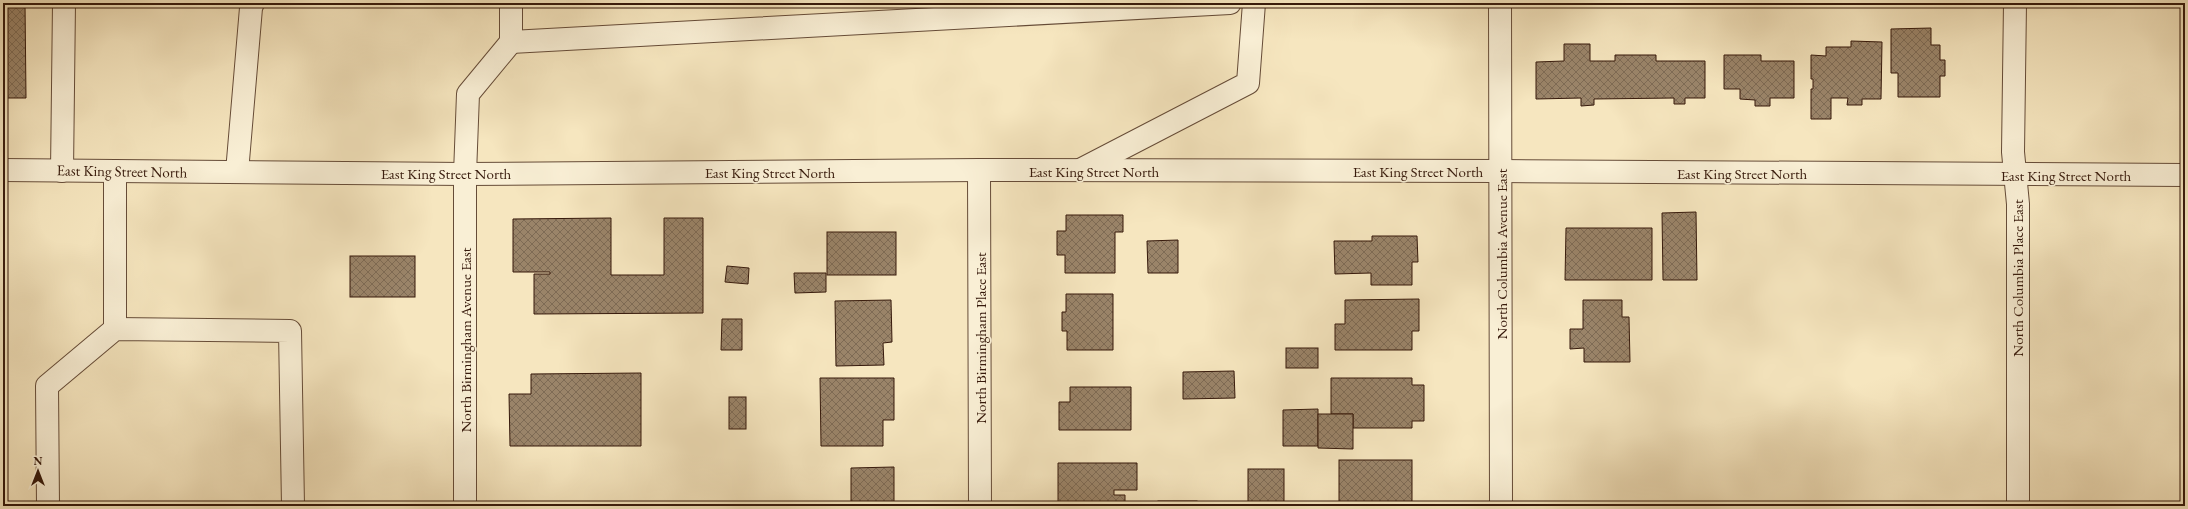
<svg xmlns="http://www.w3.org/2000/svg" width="2188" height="509" viewBox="0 0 2188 509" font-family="'EB Garamond',serif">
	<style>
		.building { fill: url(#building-cross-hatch); stroke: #36190b }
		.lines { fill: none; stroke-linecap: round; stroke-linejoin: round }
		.minor-casing { stroke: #664c38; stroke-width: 24 }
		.minor { stroke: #f9efd5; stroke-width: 22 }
		.labels { text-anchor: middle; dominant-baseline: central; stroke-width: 3.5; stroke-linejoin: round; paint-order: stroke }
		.street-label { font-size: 15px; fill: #36190b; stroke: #f9efd5 }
	</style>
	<defs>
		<pattern id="building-cross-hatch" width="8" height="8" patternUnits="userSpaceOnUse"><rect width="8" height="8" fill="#9a8469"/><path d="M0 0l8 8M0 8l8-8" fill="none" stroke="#7e6b55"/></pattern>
	</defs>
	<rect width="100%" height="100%" fill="#f6e6bf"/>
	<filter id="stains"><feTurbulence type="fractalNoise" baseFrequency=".005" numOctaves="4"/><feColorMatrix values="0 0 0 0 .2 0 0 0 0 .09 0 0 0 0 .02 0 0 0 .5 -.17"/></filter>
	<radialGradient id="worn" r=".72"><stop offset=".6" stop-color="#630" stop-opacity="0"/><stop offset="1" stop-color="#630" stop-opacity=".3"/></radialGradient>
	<g class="building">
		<path d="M3,3H25L26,98H3Z"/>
		<path d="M1931,28V45H1940V60H1945V76H1940V97H1898V73H1891V29Z"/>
		<path d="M1851,41L1882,42L1881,99H1862V105H1847L1848,98H1831V119H1811V89H1813V79H1811V55L1826,56V47H1851Z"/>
		<path d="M1564,44H1590V61H1615V55H1656V61H1705V98H1685V104H1674V98L1594,99V105L1581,106V98L1536,99V62L1564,61Z"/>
		<path d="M1724,55H1761V61H1794V98H1770V106H1755V100L1740,99V89H1724Z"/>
		<path d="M1696,212L1697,280H1663L1662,213Z"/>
		<path d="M1066,215H1123V232H1115V273H1065V255H1057V231H1066Z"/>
		<path d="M611,218V275H664V218H703V313L534,314V274H550V272H513V219Z"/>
		<path d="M1566,228H1652V280H1565Z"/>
		<rect x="827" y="232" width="69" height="43"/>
		<path d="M1372,236H1417L1418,262H1412V285H1371V273L1335,274L1334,241H1372Z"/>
		<path d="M1178,240V273H1148L1147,241Z"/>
		<rect x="350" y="256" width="65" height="41"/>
		<path d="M727,266L749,268L748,284L725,282Z"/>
		<path d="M794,273H826V292L795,293Z"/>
		<path d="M1066,294H1113V350H1067V331H1062V312H1066Z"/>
		<path d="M1419,299V331H1412V350H1335V324H1345V300Z"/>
		<path d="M891,300L892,342L883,343L884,365L836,366L835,301Z"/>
		<path d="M1583,300H1622V317H1629L1630,362H1584V348L1570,349V329H1583Z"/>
		<path d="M722,319H742V350H721Z"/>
		<rect x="1286" y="348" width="32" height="20"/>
		<path d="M1234,371L1235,398L1183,399V372Z"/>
		<path d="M641,373V446H510L509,394H531V374Z"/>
		<path d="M820,378H894V420H883V446H821Z"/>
		<path d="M1331,378H1412V385H1424V421H1412V428H1353V414H1331Z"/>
		<path d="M1070,387H1131V430H1059V402H1070Z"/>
		<rect x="729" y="397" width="17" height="32"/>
		<path d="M1318,409V446H1283V410Z"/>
		<path d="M1318,414H1353V449L1318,448Z"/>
		<rect x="1339" y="460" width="73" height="46"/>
		<path d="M1058,463H1137V490H1114V495H1125V506H1058Z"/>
		<path d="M894,467V506H851V468Z"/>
		<rect x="1248" y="469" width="36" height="37"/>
		<rect x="1158" y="501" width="39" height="5"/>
	</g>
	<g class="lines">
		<defs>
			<g id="minor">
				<path d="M1500,3L1501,506"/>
				<path d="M2015,3L2013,152L2018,204V506"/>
				<path d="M511,42L1230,3"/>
				<path d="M1082,169L1248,83L1254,3"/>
				<path d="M3,170L465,174L979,170L1502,171L2185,175"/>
				<path d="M979,170L980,506"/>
				<path d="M62,171L64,3"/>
				<path d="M237,172L251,8L253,3"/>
				<path d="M115,329V171"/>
				<path d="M48,506L47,386L115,329L290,331L293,506"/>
				<path d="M465,506V174L468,94L511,42V3"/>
			</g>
		</defs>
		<use href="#minor" class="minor-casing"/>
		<use href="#minor" class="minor"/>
	</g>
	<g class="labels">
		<g class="street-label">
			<text transform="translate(122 171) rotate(1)">East King Street North</text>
			<text x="1094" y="171">East King Street North</text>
			<text x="1418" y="171">East King Street North</text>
			<text x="770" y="172">East King Street North</text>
			<text x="446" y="173">East King Street North</text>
			<text x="1742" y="173">East King Street North</text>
			<text x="2066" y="175">East King Street North</text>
			<text transform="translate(1501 254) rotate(-90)">North Columbia Avenue East</text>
			<text transform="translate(2017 278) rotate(-90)">North Columbia Place East</text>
			<text transform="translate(980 338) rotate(-90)">North Birmingham Place East</text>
			<text transform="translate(465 340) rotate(-90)">North Birmingham Avenue East</text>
		</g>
	</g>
	<rect width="2188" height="509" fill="none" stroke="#f6e6bf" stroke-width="16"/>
	<rect x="4" y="4" width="2180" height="501" fill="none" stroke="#36190b" stroke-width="2"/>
	<rect x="8" y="8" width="2172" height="493" fill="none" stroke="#36190b"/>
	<g transform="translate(38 471)" stroke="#f9efd5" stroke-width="3" paint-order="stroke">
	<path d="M0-3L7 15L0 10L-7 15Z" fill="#36190b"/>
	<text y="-6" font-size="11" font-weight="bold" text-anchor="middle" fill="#36190b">N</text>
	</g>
	<rect width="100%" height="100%" filter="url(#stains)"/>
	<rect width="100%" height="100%" fill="url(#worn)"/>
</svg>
